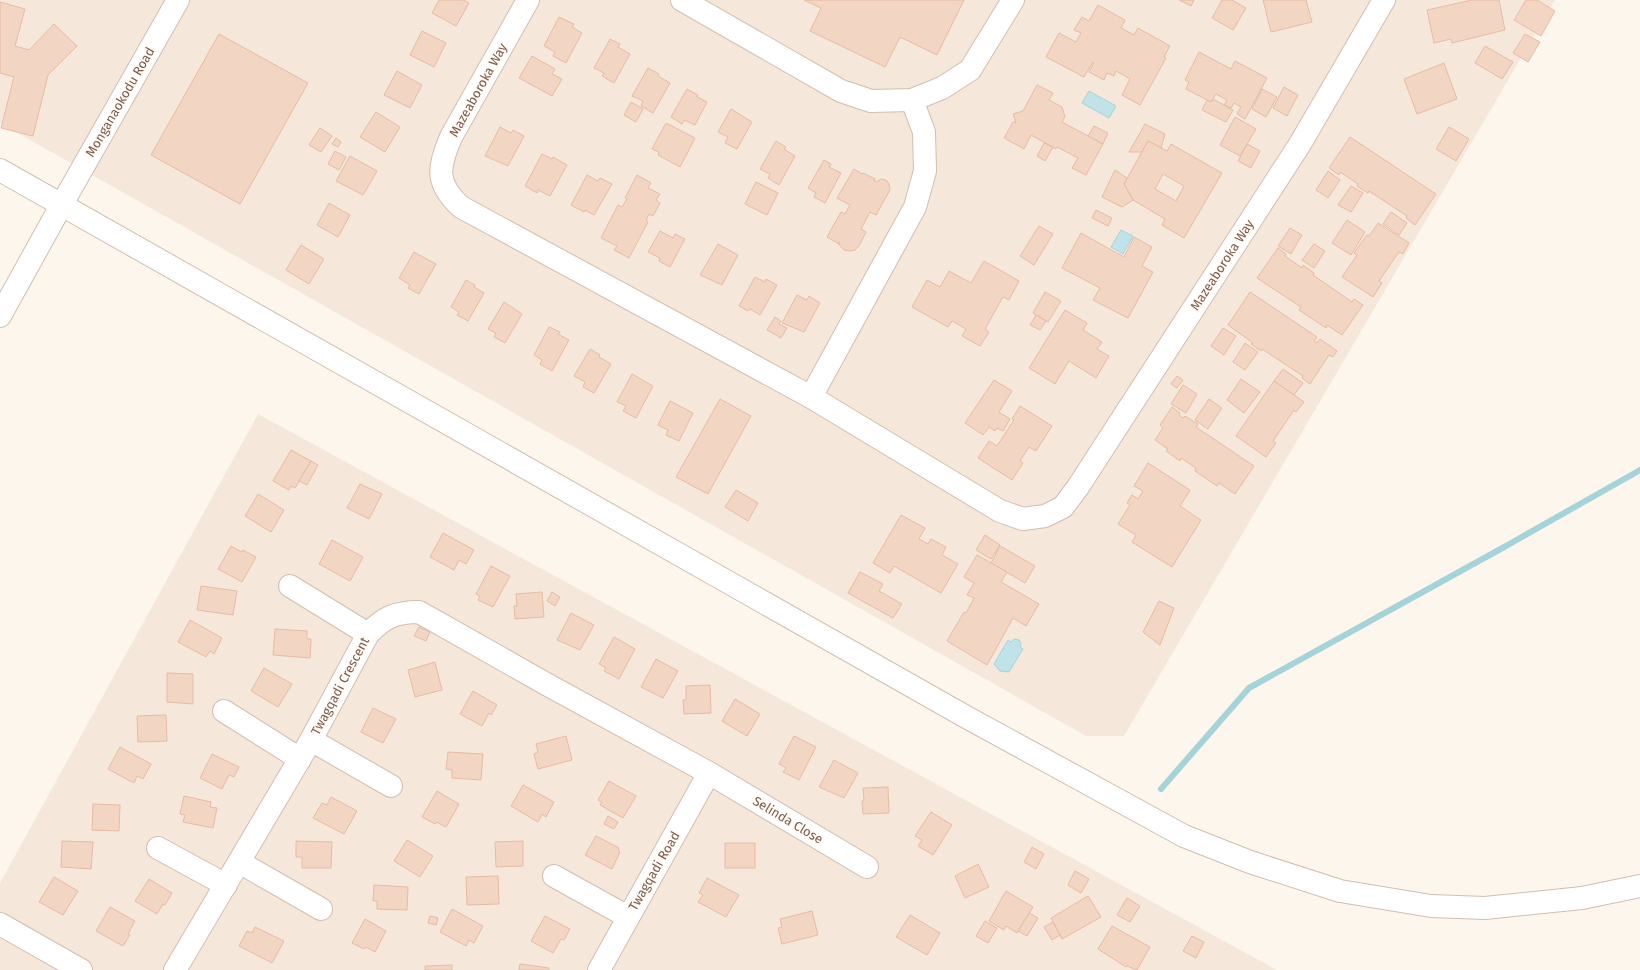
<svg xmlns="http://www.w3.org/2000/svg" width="1640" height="970" viewBox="0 0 1640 970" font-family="'Fira Sans',sans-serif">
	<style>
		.residential { fill: #f5e8da }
		.water { fill: #bfe3e8; stroke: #a5d3da }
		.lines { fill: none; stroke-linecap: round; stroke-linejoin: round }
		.stream { stroke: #a5d3da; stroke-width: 6 }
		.building { fill: #f3d5c3; stroke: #e6bba3; fill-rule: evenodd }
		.minor-casing { stroke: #d1beb0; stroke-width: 24 }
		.minor { stroke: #fff; stroke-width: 22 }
		.labels { text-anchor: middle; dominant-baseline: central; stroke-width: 3.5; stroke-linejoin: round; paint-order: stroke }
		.street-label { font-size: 13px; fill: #7a5c4d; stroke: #fffaf3 }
	</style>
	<rect width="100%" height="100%" fill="#fdf6ec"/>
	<g class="residential">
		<path d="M0,0H1555L1124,736H1086L0,123Z"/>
		<path d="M258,414L1277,970H0V883Z"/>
	</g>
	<g class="water">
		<path d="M1089,91L1116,106L1109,118L1082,103Z"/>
		<path d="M1121,230L1133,236L1123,254L1111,247Z"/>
		<path d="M1014,639L1019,640L1021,644L1020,647L1023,649L1009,672L1000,671L994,664L1008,640L1011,642Z"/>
	</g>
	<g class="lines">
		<path class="stream" d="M1161,789L1249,688L1506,546L1640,470"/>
	</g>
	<g class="building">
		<path d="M439,0H463L469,3L456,26L432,13Z"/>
		<path d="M804,0H964L937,55L900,37L885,67L810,31L821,8Z"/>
		<path d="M1179,0H1194L1191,6Z"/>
		<path d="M1222,0H1232L1246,8L1233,30L1212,18Z"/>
		<path d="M1263,0H1306L1312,22L1271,32Z"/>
		<path d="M1472,0H1499L1505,30L1452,43L1451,39L1434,43L1427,10Z"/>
		<path d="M1526,0H1537L1555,11L1541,36L1514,20Z"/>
		<path d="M0,2L25,9L15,46L29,50L54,24L77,46L48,75L33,136L1,128L14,77L0,73Z"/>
		<path d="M1098,5L1125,20L1121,28L1134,35L1138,28L1170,46L1164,57L1166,58L1140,105L1122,95L1130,79L1116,71L1114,76L1107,73L1104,80L1089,72L1094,63L1093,62L1084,77L1046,57L1059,33L1076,42L1081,33L1074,30L1082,17L1089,21Z"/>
		<path d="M559,17L574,24L572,27L582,33L566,63L553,56L555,52L544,46Z"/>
		<path d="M422,31L446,43L434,67L410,55Z"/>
		<path d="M219,34L308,83L240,204L151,155Z"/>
		<path d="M1525,34L1540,42L1528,62L1513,53Z"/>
		<path d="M610,39L620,44L618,47L630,54L614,83L602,76L604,73L594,68Z"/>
		<path d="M1485,46L1513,62L1502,79L1475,63Z"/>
		<path d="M1199,52L1231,69L1235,61L1267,78L1245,119L1237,114L1241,107L1234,103L1231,108L1224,105L1227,100L1216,94L1211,102L1186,89L1189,82L1185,80Z"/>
		<path d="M532,56L555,69L552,74L562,79L552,96L519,78Z"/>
		<path d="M1444,63L1457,99L1417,114L1404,79Z"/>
		<path d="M648,68L659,74L658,76L670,83L653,113L641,106L643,101L632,96Z"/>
		<path d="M397,71L422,85L410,108L384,95Z"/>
		<path d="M1037,85L1053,93L1049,100L1062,107L1065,117L1062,122L1103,144L1086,175L1072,168L1078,158L1057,147L1056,149L1031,135L1024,149L1004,138L1013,122L1016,123L1013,114L1023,111Z"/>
		<path d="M1284,87L1298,95L1287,116L1273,108Z"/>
		<path d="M687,89L698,95L697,97L707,102L695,125L684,120L682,124L671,117Z"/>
		<path d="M1262,89L1277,97L1266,117L1252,109Z"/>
		<path d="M1213,99L1233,110L1226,122L1202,110L1207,100L1211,102Z"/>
		<path d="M631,102L643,109L636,122L624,115Z"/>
		<path d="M731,109L752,122L737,149L725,143L728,137L718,132Z"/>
		<path d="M376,112L400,127L385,152L360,137Z"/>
		<path d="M1235,117L1256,129L1240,156L1220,145Z"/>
		<path d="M666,123L695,138L680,167L658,155L659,152L652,149Z"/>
		<path d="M1145,124L1165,134L1161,148L1148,141L1142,152H1129Z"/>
		<path d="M1094,126L1108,133L1103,144L1088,136Z"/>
		<path d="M500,127L511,133L513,130L524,136L508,166L485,156Z"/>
		<path d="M1449,127L1469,139L1456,161L1436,149Z"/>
		<path d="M320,128L332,136L321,152L309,145Z"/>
		<path d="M1350,137L1436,194L1415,225L1406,218L1407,216L1369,191L1368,193L1357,186L1358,184L1340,172L1339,175L1329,168Z"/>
		<path d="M336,138L341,142L338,147L332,144Z"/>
		<path d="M776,141L786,147L784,149L795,156L779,185L768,178L770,174L760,169Z"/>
		<path d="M1148,141L1167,151L1171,144L1222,173L1184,238L1162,225L1165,219L1133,200L1124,184ZM1163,174L1184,186L1176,201L1155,189Z"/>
		<path d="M1044,143L1053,147L1045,161L1037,156Z"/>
		<path d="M1247,144L1260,151L1251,168L1238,161Z"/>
		<path d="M335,151L346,157L339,170L328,164Z"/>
		<path d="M542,154L552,159L553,157L567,165L550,196L538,190L537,193L525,186Z"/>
		<path d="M350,156L377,171L363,195L336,181Z"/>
		<path d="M824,160L831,164L829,167L841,173L825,203L814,197L816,193L808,188Z"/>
		<path d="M854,169L862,174L863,173L875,179L874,181L876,182L881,179L886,180L889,184L890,190L876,215L870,212L861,229L866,232L859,246L855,250L850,251L844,250L840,246L839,242V244L827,237L841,212L845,214L850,205L837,198Z"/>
		<path d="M1115,170L1127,178L1124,184L1133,200L1122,207L1102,197Z"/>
		<path d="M1328,171L1340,180L1328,198L1316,190Z"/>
		<path d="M587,175L598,181L600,178L612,184L594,215L585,210L584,212L571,205Z"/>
		<path d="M637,175L651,183L648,188L660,194L656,200L660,203L653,216L649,214L646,220L648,222L629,258L614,250L617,246L601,238L618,205L622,207L627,199L625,198Z"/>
		<path d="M756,182L778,193L767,215L745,204Z"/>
		<path d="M1351,186L1363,193L1351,212L1338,205Z"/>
		<path d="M329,203L350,215L338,237L317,225Z"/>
		<path d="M1096,210L1112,218L1108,226L1092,218Z"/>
		<path d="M1391,212L1407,223L1399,235L1383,224Z"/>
		<path d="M1347,220L1365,232L1351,255L1332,243Z"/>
		<path d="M1378,223L1409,243L1403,254L1399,252L1379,281L1382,283L1373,297L1342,277L1357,255L1354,253L1367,235L1369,236Z"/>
		<path d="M1039,226L1053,234L1034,265L1020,256Z"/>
		<path d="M1290,228L1302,235L1291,254L1278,246Z"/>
		<path d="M660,231L673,238L675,234L685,239L670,267L659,261L660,258L648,252Z"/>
		<path d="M1081,233L1124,257L1134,237L1152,247L1142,266L1153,272L1128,318L1093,300L1100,288L1062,268Z"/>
		<path d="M718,244L738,255L722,285L700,275Z"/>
		<path d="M1314,244L1325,251L1314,268L1302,260Z"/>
		<path d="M301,245L324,259L309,284L286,270Z"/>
		<path d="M1278,248L1286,254L1285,256L1302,268L1303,265L1314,273L1313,275L1352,302L1354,299L1363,305L1342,335L1327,325L1326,328L1299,310L1301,307L1257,278Z"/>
		<path d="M414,252L436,264L419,294L408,288L410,285L399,278Z"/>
		<path d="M984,261L1019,281L1009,300L1003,297L985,329L989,332L980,346L962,336L966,329L952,321L948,327L912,307L927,280L940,287L949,271L971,283Z"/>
		<path d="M755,277L765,282L766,279L777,285L760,315L750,309L748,311L739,306Z"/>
		<path d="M466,280L475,285L474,287L484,293L468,321L457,315L459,312L451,307Z"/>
		<path d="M1045,292L1061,301L1048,322L1033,313Z"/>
		<path d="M1250,292L1317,337L1314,341L1317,343L1320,339L1337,351L1333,357L1329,355L1310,384L1302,378L1303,376L1262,349L1261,351L1251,344L1253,343L1228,325Z"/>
		<path d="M797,295L807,300L809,296L820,303L804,332L782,323Z"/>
		<path d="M504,302L522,314L505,343L494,337L496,333L488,329Z"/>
		<path d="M1065,310L1087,323L1083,330L1102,342L1097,349L1109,356L1096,378L1069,361L1055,384L1029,368Z"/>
		<path d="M1036,315L1046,321L1040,330L1030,325Z"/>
		<path d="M775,317L781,321L779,324L787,328L781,338L767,330Z"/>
		<path d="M549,327L560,332L558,334L569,340L552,371L540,364L542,360L534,355Z"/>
		<path d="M1223,328L1236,336L1224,355L1211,346Z"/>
		<path d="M1245,343L1258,352L1245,370L1233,362Z"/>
		<path d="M590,349L600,355L599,357L611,364L594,393L583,387L585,382L574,376Z"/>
		<path d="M1283,369L1303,383L1294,395L1274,381Z"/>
		<path d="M632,374L653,386L636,418L623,411L626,406L617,402Z"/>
		<path d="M1177,376L1183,380L1177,388L1171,384Z"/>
		<path d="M1241,379L1260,392L1244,413L1227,400Z"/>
		<path d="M994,380L1012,391L999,412L1010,419L1003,431L997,428L995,431L989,427L983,435L965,423Z"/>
		<path d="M1274,381L1304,402L1296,412L1294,410L1273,441L1276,443L1266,457L1236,436Z"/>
		<path d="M1183,385L1197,394L1186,413L1171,404Z"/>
		<path d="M720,399L751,416L708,494L676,477Z"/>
		<path d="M1209,399L1222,408L1208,429L1195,420Z"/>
		<path d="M670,401L693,413L679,441L666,435L668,430L658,425Z"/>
		<path d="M1020,406L1052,426L1036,451L1029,447L1020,461L1023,463L1012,480L978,458L989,441L997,446L1014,420L1012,419Z"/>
		<path d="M1172,407L1180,413L1179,415L1183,418L1185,416L1198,424L1196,427L1254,466L1235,494L1219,483L1217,486L1195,471L1196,468L1181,458L1180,461L1166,451L1168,449L1155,440L1163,428L1160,425Z"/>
		<path d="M291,450L311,461L295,488L291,486L289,490L273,481Z"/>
		<path d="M311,461L318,465L307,485L299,481Z"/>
		<path d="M1148,463L1190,490L1180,506L1201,520L1172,567L1132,542L1136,535L1118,524L1130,505L1127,503L1132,495L1138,499L1143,491L1134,486Z"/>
		<path d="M360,484L382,494L369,519L347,508Z"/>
		<path d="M736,490L758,503L748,521L725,507Z"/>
		<path d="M258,494L284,510L271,532L245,516Z"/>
		<path d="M901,515L925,528L919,539L928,544L931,539L946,547L942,555L958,564L941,593L894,566L890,573L873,563Z"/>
		<path d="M443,533L474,550L466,564L459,560L454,570L430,557Z"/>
		<path d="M985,535L1000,545L991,559L976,550Z"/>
		<path d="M332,540L363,557L350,581L319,564Z"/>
		<path d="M231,546L242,552L243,550L256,557L242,582L218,569Z"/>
		<path d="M1000,546L1035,566L1025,583L991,563Z"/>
		<path d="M977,555L1007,572L1001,582L1039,604L1026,626L1013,618L987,665L947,641L964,612L966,613L974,598L967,595L974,583L964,577Z"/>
		<path d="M491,566L510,576L493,607L478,600L480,596L476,594Z"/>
		<path d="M860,572L883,584L879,591L902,604L893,618L848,593Z"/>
		<path d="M201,586L237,591L233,615L197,610Z"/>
		<path d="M542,592L544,617L515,619L514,606H517L516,594Z"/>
		<path d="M552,592L560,597L555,606L547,601Z"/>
		<path d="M1159,601L1174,608L1160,645L1143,632Z"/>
		<path d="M571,613L594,625L580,650L557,640Z"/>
		<path d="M190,620L222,638L214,654L210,651L206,657L178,642Z"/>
		<path d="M419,627L430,632L426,641L414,636Z"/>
		<path d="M275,629L307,631V639H311L310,658L273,655Z"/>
		<path d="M614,637L635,649L619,679L604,671L606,668L599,664Z"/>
		<path d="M656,659L678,671L663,698L641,687Z"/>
		<path d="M435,662L442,690L415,697L408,670Z"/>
		<path d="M264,668L292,684L278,707L251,691Z"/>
		<path d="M167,673L193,674V704L167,702Z"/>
		<path d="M710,685L711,713L684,714L683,700H686V686Z"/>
		<path d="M473,691L497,705L491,715L489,713L482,726L460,714Z"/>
		<path d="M735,699L760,714L747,736L722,721Z"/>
		<path d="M373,708L396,719L383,743L361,732Z"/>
		<path d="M166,715L167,741L138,742L137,716Z"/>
		<path d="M566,736L572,760L538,769L534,754L538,752L536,744Z"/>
		<path d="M794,736L816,747L799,780L783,772L786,768L779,764Z"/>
		<path d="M120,747L151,764L143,779L137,776L134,783L108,769Z"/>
		<path d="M448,752L483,754L481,780L452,778V770L446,769Z"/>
		<path d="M212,754L239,767L234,777L229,775L222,789L200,778Z"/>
		<path d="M834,760L858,773L844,798L819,787Z"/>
		<path d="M609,781L636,796L623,818L600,805L602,802L598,800Z"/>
		<path d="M523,785L554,802L546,817L542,814L538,822L511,806Z"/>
		<path d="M888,787L889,813L863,814L862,801H864L863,788Z"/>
		<path d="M437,791L459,804L446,827L436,822L435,824L422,817Z"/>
		<path d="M184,796L211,802L210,807L217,808L213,828L183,822L185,815L180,814Z"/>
		<path d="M331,797L357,811L344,834L313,818L322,803L327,805Z"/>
		<path d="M93,804L120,805L119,831L92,830Z"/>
		<path d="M931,812L952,825L933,855L918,846L922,840L915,836Z"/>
		<path d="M608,816L618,822L614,829L604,824Z"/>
		<path d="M596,836L619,848L618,850L620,852L612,869L585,855Z"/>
		<path d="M407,840L433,856L420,877L394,861Z"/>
		<path d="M62,841L93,842L91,869L61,867Z"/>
		<path d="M296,841L332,842L331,868H302V857H296Z"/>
		<path d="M523,841V866L496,867L495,842Z"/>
		<rect x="725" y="843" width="30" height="25"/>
		<path d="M1032,847L1044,854L1036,869L1024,862Z"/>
		<path d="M978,864L989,887L965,898L955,876Z"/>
		<path d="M1075,871L1089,879L1081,893L1068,885Z"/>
		<path d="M498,876L499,904L467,905L466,877Z"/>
		<path d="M54,877L78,891L63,915L39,902Z"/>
		<path d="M707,878L739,895L726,917L698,902L703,895L699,893Z"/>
		<path d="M149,879L172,893L165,905L163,904L157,914L135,901Z"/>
		<path d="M374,885L408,887L407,910L377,909V901H373Z"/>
		<path d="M1006,891L1033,907L1017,933L1006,926L1004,930L989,921Z"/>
		<path d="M1088,896L1101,917L1062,939L1051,918Z"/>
		<path d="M1127,898L1140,906L1130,922L1117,915Z"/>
		<path d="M110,907L135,921L128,934L130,935L123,946L96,931Z"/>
		<path d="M452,909L483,926L474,943L469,940L466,946L440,932Z"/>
		<path d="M812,911L818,935L782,944L778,928L782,927L780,919Z"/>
		<path d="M1029,913L1038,918L1027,936L1018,931Z"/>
		<path d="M910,915L940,933L927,955L896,937Z"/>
		<path d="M430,916L438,918L436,925L428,923Z"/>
		<path d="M545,916L570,929L564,940L561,939L553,953L531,941Z"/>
		<path d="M365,919L386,931L375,952L366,947L364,949L352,943Z"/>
		<path d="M985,921L997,928L988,943L976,936Z"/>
		<path d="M1053,922L1060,935L1052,940L1044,927Z"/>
		<path d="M1112,926L1150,947L1137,970L1127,966L1126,967L1098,949Z"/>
		<path d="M255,927L284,941L272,963L239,946L247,931L252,933Z"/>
		<path d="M1192,936L1204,942L1196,958L1183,951Z"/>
		<path d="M520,964L549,968V970H519Z"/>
		<path d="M452,965V970H425V966Z"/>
	</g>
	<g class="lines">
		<defs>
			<g id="minor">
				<path d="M528,0L451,137C438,168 435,183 461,207L811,397L1000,511L1023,519L1045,516L1063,507L1078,487L1300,144L1384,0"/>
				<path d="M682,0L841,91L871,101L912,100L942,88L970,70L1013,0"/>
				<path d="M0,170L968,718L1184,836L1250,862L1340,891L1431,906L1485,908L1582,898L1640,886"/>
				<path d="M0,316L62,204L178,0"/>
				<path d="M811,397L915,207L925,171L924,132L912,100"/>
				<path d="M290,586L368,634"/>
				<path d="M224,711L300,759"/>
				<path d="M311,740L391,786"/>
				<path d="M158,848L226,885"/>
				<path d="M239,862L321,909"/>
				<path d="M554,876L628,917"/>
				<path d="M0,924L81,970"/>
				<path d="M175,970L311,740L368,634C384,617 396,612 419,612L548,685L709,773L867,867"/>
				<path d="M599,970L709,773"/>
			</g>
		</defs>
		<use href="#minor" class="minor-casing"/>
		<use href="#minor" class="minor"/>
	</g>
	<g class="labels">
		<g class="street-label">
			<text transform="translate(478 90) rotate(-61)">Mazeaboroka Way</text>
			<text transform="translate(120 102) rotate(-60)">Monganaokodu Road</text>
			<text transform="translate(1222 265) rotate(-57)">Mazeaboroka Way</text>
			<text transform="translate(340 686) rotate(-62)">Twagqadi Crescent</text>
			<text transform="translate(788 820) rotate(31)">Selinda Close</text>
			<text transform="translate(654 871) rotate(-60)">Twagqadi Road</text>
		</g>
	</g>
</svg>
